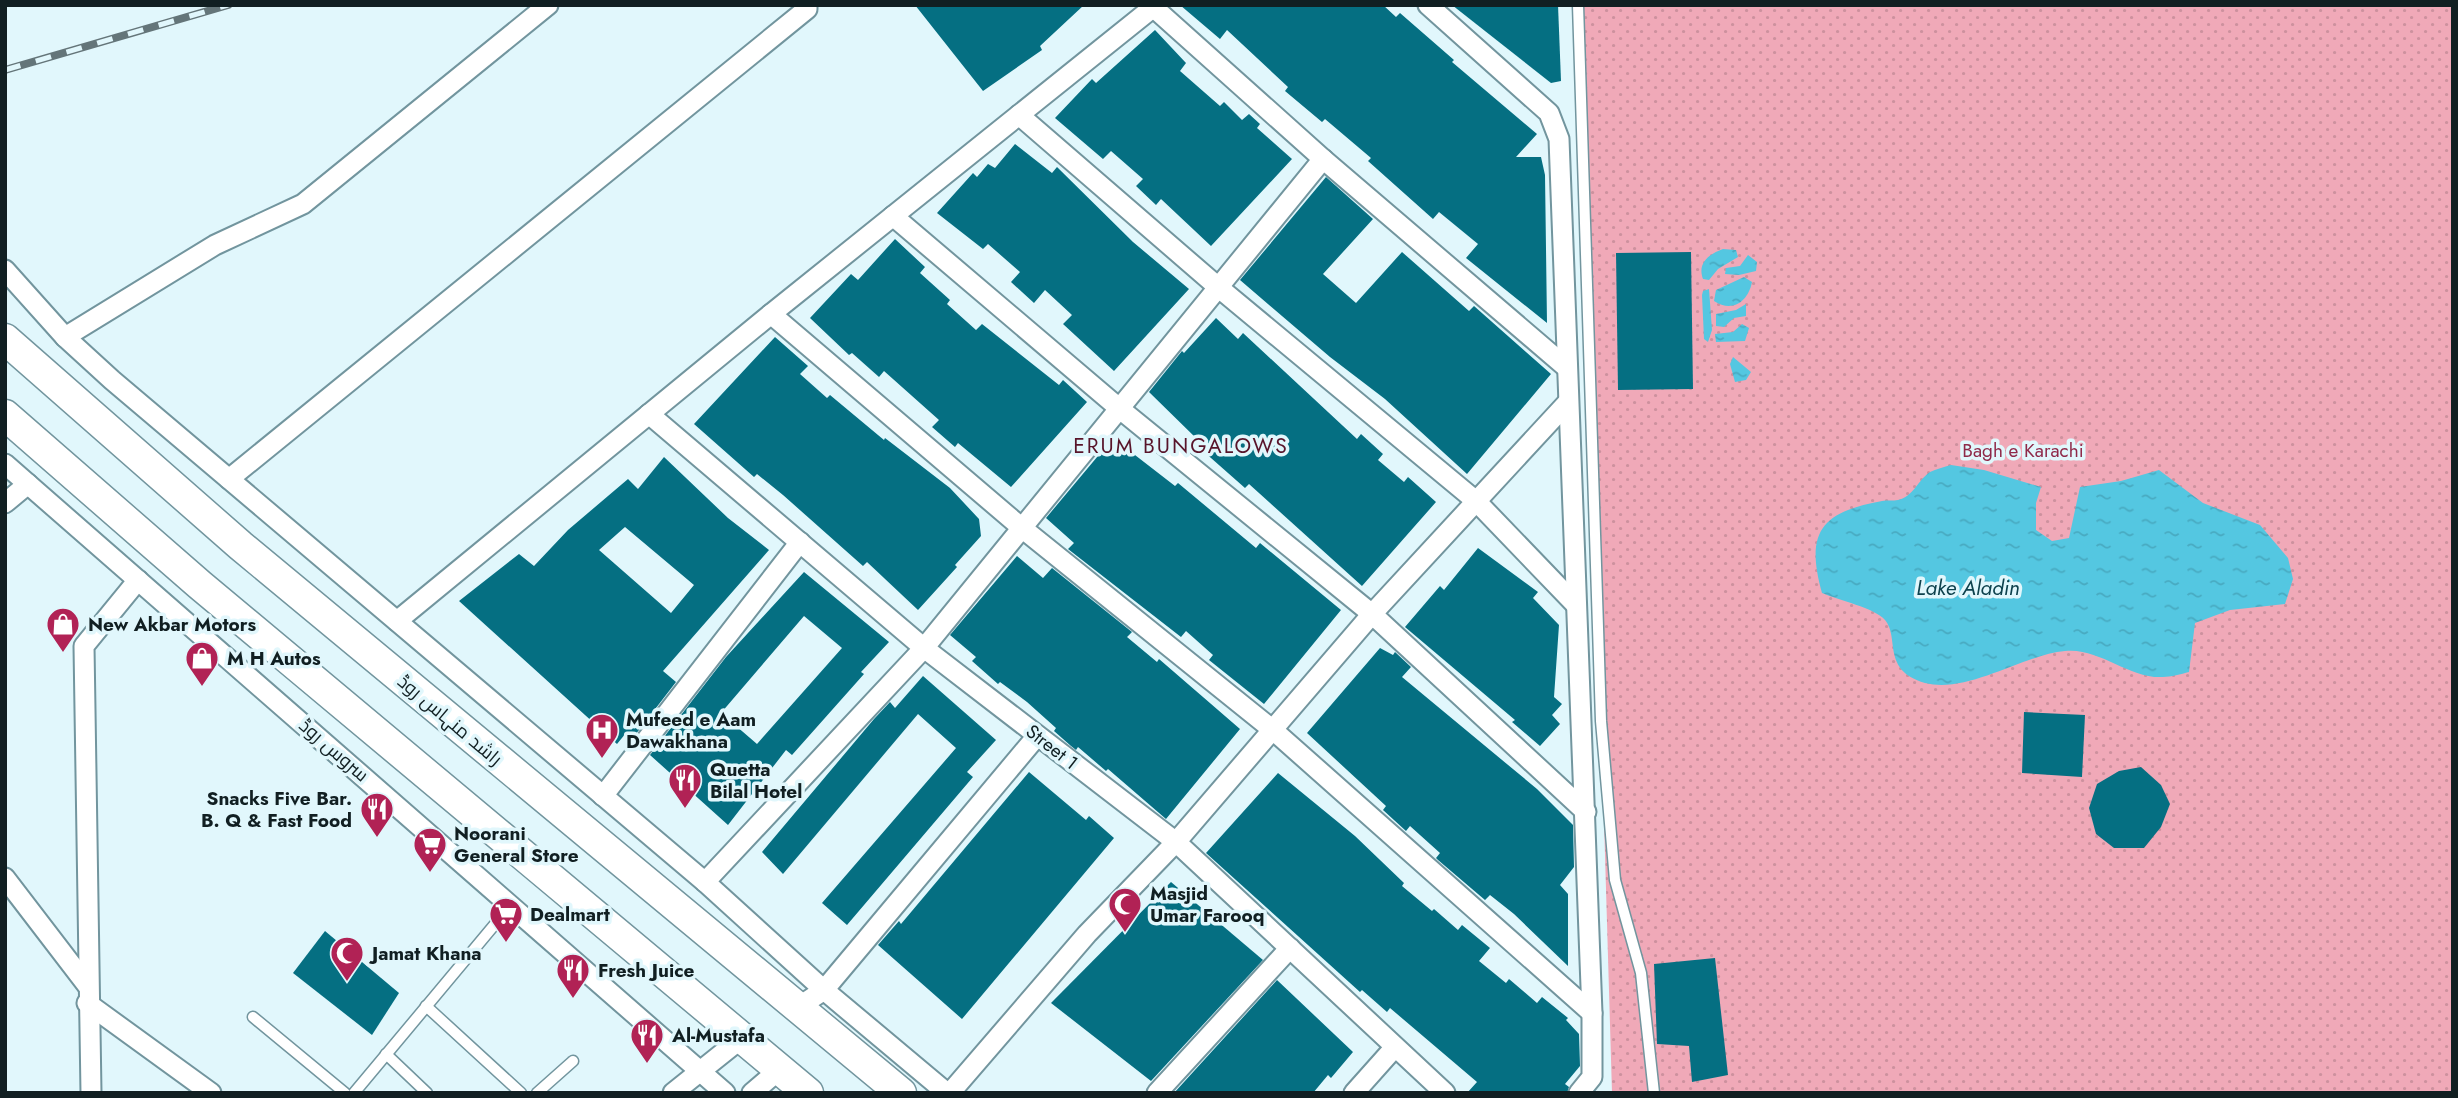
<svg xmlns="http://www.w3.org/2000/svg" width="2458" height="1098" viewBox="0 0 2458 1098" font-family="Jost,Cairo,sans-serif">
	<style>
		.grass { fill: url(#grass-dots) }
		.water { fill: url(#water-ripples) }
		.building { fill: #056f82; fill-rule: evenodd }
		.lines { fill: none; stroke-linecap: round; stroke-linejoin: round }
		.lane-casing { stroke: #72959e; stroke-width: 13 }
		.street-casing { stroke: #72959e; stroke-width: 23 }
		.primary-casing { stroke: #72959e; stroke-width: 33 }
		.lane { stroke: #fff; stroke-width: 10 }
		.street { stroke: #fff; stroke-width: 19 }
		.primary { stroke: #fff; stroke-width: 30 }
		.rail-casing { stroke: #647579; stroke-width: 8 }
		.rail { stroke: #e1f7fc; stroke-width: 5; stroke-dasharray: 16; stroke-linecap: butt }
		.labels { text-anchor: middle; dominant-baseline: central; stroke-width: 7; stroke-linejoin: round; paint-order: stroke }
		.park-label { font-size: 19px; fill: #8f2949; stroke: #e1f7fc }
		.poi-label { font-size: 19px; font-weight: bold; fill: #111f22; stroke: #e1f7fc; text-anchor: start }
		.street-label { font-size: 19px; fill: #111f22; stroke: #e1f7fc }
		.neighbourhood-label { font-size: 21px; letter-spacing: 2px; fill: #58142a; stroke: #e1f7fc }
		.water-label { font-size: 21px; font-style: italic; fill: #0e424d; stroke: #e1f7fc }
	</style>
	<defs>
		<pattern id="grass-dots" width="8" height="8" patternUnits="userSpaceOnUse" patternTransform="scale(1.75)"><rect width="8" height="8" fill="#f0a9b8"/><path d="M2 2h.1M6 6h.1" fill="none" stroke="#cd919e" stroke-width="1.8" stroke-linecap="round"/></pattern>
		<pattern id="water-ripples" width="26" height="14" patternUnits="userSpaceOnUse" patternTransform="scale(1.75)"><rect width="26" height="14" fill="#54c7e1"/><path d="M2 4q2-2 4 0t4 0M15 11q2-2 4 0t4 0" fill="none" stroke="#48aac1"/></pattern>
	</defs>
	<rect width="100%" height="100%" fill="#e1f7fc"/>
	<path class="grass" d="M1574,5H2453V1093H1612L1592,413Z"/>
	<g class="water">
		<path d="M1723,249L1736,250L1738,257L1718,269L1709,280L1703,279C1697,263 1709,254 1723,249Z"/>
		<path d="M1748,255L1757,262L1756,271L1739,275L1725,274L1726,268L1740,266Z"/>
		<path d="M1744,277L1752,282C1748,302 1732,313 1714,301L1716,290Z"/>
		<path d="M1709,289L1712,330L1708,342L1704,339L1702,295L1703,291Z"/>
		<path d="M1746,304V316L1734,318L1724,327L1716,326V314L1736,310Z"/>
		<path d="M1742,324L1749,328L1745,341L1716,342L1715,334L1733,332Z"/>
		<path d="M1733,357L1751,372L1746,380L1735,382L1730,364Z"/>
		<path d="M1951,465L1984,470L2041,487L2036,503V530L2052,541L2069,538L2080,487L2121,481L2159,470L2203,503L2260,525L2288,558L2293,579L2285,604L2230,610L2195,623L2189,672C2181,674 2171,677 2163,677C2129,679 2099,647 2065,651C2022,655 1968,694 1925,683C1881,670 1900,638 1885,620C1875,608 1838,600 1822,593C1805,532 1821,512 1882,501C1887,500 1893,501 1898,500C1913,497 1918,480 1930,472C1936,469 1944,467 1951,465Z"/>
	</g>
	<g class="building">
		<path d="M915,5H1084L1040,46L1042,50L983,91Z"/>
		<path d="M1180,5H1383L1396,17L1400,13L1454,60L1452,62L1537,134L1516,157H1541L1545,175L1547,323L1466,258L1478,244L1439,212L1433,219L1368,161L1371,158L1325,119L1322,122L1285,91L1288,87L1227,30L1220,39Z"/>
		<path d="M1452,5H1558L1561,81L1551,83Z"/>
		<path d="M1155,30L1186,63L1180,71L1220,106L1224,102L1242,120L1249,114L1260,124L1257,128L1292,159L1211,246L1161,199L1156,205L1136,186L1143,179L1111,151L1103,159L1055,118L1092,79L1096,83Z"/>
		<path d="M1015,144L1052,173L1057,167L1133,242L1189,289L1114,371L1063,324L1072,315L1045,290L1034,303L1011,282L1020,272L988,244L983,249L937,213L973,173L977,177L988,164L995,168Z"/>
		<path d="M1326,177L1373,219L1323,274L1356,303L1402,252L1469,311L1474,306L1551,374L1467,474L1385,399L1330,357L1240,280Z"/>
		<path d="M895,239L925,267L920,273L950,300L947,304L976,330L982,324L1059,385L1063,380L1087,402L1011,487L958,443L955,447L932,427L939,420L884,371L879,377L852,353L849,355L810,318L851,274L858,280Z"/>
		<path d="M1691,252L1693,389L1618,390L1616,253Z"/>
		<path d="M1216,318L1238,339L1243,333L1357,439L1361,434L1383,454L1378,460L1404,482L1408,477L1436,502L1362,586L1249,484L1245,488L1194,443L1198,440L1149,392L1182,351L1184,353Z"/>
		<path d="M775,337L808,366L800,374L827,398L830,395L884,440L885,438L950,488L979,519L981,536L955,565L957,567L918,610L867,562L863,566L783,495L757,474L754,477L694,424Z"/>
		<path d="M1113,438L1175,486L1178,483L1256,548L1260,543L1341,610L1264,704L1209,660L1213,655L1186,631L1181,637L1068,549L1074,543L1046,518Z"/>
		<path d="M664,457L728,518L769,550L663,671L676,682L632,739L626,733L617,744L459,601L519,554L534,566L568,530L628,479L638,489ZM625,527L694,585L671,613L599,550Z"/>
		<path d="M1478,548L1538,592L1533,598L1559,625L1554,697L1562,704L1552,715L1560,724L1540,746L1512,722L1515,720L1405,627L1440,586L1444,590Z"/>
		<path d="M1017,556L1043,578L1052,568L1132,632L1127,637L1157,662L1159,659L1240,729L1166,819L1108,769L1106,771L1078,747L1076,750L1071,746L1054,731L1056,728L1027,702L1000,682L998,684L972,661L976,657L950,635Z"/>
		<path d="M804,572L889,642L861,672L864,674L792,755L786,750L728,825L650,755L726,657ZM804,616L842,648L757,744L721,713Z"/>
		<path d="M1380,648L1393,655L1395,652L1411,667L1402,677L1537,789L1573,825L1574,867L1560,885L1568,894V966L1514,914L1490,895L1485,900L1438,860L1436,858L1440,853L1410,826L1406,831L1383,810L1386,806L1307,733Z"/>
		<path d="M923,676L996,740L967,772L973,777L847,925L822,903L956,748L918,714L783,874L762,852L874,719L890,702L895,708Z"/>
		<path d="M2024,712L2085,715L2082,777L2022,773Z"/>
		<path d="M2141,767L2161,785L2170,804L2161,827L2144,848H2114L2096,834L2089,808L2097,784L2119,771Z"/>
		<path d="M1029,772L1086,820L1089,816L1114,838L962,1019L878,945L899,921L901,924Z"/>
		<path d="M1278,773L1355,836L1404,883L1402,886L1432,911L1434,909L1458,930L1462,925L1490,948L1479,961L1506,983L1509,979L1537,1003L1542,997L1568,1018L1566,1020L1579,1034L1580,1066L1565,1084L1569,1087L1567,1093H1467L1477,1082L1390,1008L1387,1012L1362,990L1360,992L1206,853Z"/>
		<path d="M1171,882L1263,960L1151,1081L1051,1003Z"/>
		<path d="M325,931L399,993L372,1035L293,973Z"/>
		<path d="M1715,958L1728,1075L1692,1082L1689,1046L1657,1044L1654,964Z"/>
		<path d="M1277,980L1353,1052L1331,1078L1328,1075L1313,1093H1174Z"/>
	</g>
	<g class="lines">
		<defs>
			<g id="lane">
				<path d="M1578,5L1601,721L1615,880L1641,973L1654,1093"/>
				<path d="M426,1006L521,1093"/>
				<path d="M253,1017L345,1093"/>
				<path d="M386,1054L427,1093"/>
				<path d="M354,1093L511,905"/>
				<path d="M537,1093L573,1061"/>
			</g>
			<g id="street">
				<path d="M1428,5L1549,113L1559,139L1592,1013V1077L1579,1093"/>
				<path d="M1153,7L1323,159L1566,367"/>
				<path d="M1019,115L1218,287L1476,501L1576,605"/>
				<path d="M893,216L1120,409L1372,614L1586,812"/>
				<path d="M5,270L65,337L112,380L705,882L824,990L947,1093"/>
				<path d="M771,314L1022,528L1273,730L1592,1013"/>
				<path d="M65,337L215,245L303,204L548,5"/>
				<path d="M649,414L924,648L1176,842L1445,1093"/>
				<path d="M5,464L725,1093"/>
				<path d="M229,479L807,9V5"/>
				<path d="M5,503L28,484"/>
				<path d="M397,621L771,314L1156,5"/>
				<path d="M603,796L800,542"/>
				<path d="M5,878L87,985"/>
				<path d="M705,882L924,648L1323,159"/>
				<path d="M87,1003L211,1093"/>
				<path d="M797,1008L824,990L1037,736"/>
				<path d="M91,1093L84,646L138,580"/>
				<path d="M673,1093L743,1037"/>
				<path d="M752,1093L780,1069"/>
				<path d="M950,1093L1087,934L1176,842L1372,614L1568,402"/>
				<path d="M1157,1093L1290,948"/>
				<path d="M1354,1093L1395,1047"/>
			</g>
			<g id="primary">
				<path d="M5,339L241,546L901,1093"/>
				<path d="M5,415L200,585L808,1093"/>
			</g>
		</defs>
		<use href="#lane" class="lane-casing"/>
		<use href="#street" class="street-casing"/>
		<use href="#primary" class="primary-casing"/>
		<use href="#lane" class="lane"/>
		<use href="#street" class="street"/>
		<use href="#primary" class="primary"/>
		<defs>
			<path id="rail" d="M5,70L228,5"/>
		</defs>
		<use href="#rail" class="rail-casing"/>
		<use href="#rail" class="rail"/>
	</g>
	<defs>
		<symbol id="shop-pin" viewBox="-11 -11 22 30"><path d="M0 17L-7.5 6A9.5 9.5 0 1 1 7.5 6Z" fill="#b12255" stroke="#e1f7fc"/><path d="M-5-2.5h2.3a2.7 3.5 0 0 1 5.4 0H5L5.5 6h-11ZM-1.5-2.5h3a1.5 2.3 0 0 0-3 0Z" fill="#fff"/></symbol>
		<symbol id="hospital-pin" viewBox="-11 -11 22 30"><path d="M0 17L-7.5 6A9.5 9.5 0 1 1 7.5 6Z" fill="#b12255" stroke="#e1f7fc"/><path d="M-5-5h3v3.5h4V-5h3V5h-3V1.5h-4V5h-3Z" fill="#fff"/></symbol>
		<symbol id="restaurant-pin" viewBox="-11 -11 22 30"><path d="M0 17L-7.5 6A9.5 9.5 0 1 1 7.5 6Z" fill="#b12255" stroke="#e1f7fc"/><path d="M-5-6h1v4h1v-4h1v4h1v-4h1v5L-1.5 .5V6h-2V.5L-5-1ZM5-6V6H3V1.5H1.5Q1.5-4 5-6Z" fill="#fff"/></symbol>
		<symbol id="supermarket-pin" viewBox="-11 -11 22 30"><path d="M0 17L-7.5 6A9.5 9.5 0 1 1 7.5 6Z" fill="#b12255" stroke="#e1f7fc"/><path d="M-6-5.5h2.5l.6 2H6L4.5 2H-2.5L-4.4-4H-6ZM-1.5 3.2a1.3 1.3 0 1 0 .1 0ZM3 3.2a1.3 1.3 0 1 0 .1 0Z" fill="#fff"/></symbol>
		<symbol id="mosque-pin" viewBox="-11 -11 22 30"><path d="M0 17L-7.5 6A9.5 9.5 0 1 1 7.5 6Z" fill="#b12255" stroke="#e1f7fc"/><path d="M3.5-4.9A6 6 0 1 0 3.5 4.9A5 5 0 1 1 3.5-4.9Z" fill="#fff"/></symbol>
	</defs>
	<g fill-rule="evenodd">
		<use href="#shop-pin" x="44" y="605" width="38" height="52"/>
		<use href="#shop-pin" x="183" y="639" width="38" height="52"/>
		<use href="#hospital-pin" x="583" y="711" width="38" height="52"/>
		<use href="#restaurant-pin" x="666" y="761" width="38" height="52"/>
		<use href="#restaurant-pin" x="358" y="790" width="38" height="52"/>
		<use href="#supermarket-pin" x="411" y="825" width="38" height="52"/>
		<use href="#mosque-pin" x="1106" y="885" width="38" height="52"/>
		<use href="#supermarket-pin" x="487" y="895" width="38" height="52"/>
		<use href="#mosque-pin" x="328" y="934" width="38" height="52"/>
		<use href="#restaurant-pin" x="554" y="951" width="38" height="52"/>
		<use href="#restaurant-pin" x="628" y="1016" width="38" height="52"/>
	</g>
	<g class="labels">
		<g class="park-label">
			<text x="2023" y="450">Bagh e Karachi</text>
		</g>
		<g class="poi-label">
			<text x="88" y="624">New Akbar Motors</text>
			<text x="227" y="658">M H Autos</text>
			<text x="626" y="719">Mufeed e Aam<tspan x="626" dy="22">Dawakhana</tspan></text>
			<text x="710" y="769">Quetta<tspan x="710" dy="22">Bilal Hotel</tspan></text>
			<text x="352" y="798" text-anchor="end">Snacks Five Bar.<tspan x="352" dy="22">B. Q &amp; Fast Food</tspan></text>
			<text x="454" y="833">Noorani<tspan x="454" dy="22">General Store</tspan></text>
			<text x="1150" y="893">Masjid<tspan x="1150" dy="22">Umar Farooq</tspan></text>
			<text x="530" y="914">Dealmart</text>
			<text x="372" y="953">Jamat Khana</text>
			<text x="598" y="970">Fresh Juice</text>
			<text x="672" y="1035">Al-Mustafa</text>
		</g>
		<g class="street-label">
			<text transform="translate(450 720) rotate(40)">راشد منہاس روڈ</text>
			<text transform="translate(1052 747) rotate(38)">Street 1</text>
			<text transform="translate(334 750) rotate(41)">سروس روڈ</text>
		</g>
		<g class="neighbourhood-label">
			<text x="1181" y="446">ERUM BUNGALOWS</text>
		</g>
		<g class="water-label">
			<text x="1968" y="588">Lake Aladin</text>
		</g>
	</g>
	<rect width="2458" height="1098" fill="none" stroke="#111f22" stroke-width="14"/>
</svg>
